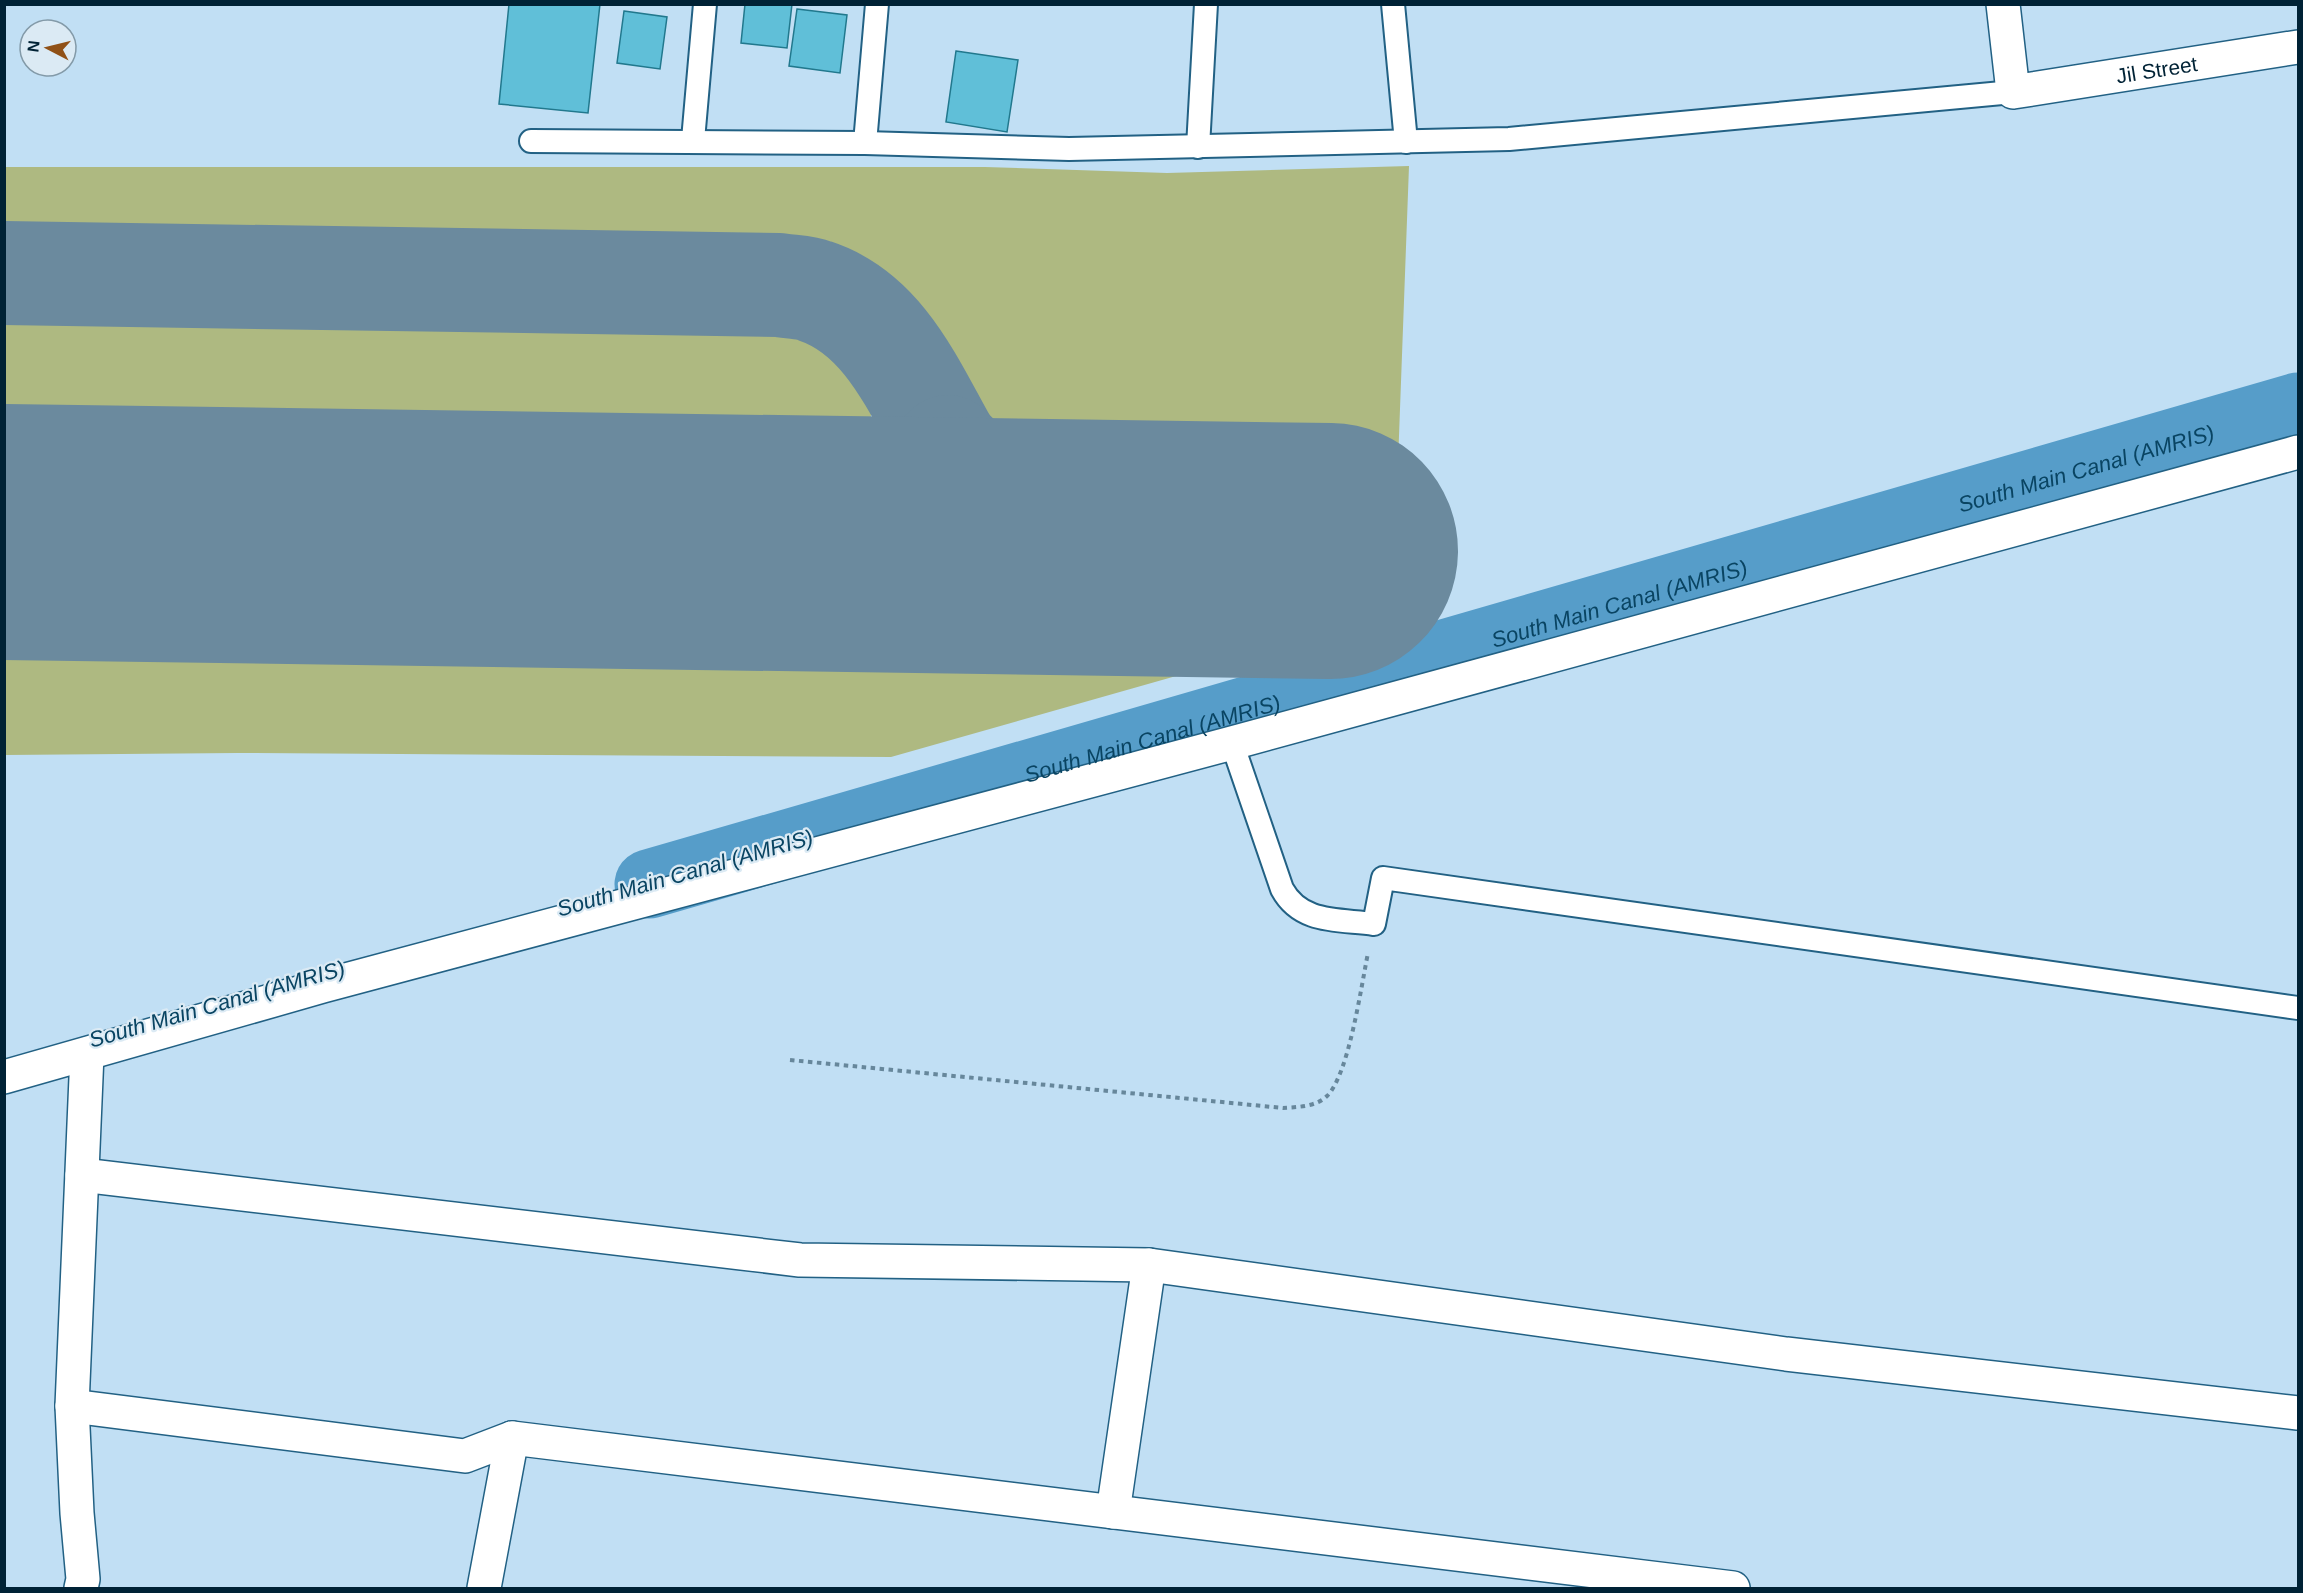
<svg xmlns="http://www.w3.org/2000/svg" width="2303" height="1593" viewBox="0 0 2303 1593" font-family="Arial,sans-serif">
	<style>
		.green { fill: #aeb981 }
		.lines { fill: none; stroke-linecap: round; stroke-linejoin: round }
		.river { stroke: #569dc9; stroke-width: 69 }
		.taxiway { stroke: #6b8a9e; stroke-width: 104 }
		.runway { stroke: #6b8a9e; stroke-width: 256 }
		.building { fill: #60bfd8; stroke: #21788d; stroke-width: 1.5 }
		.lane-casing { stroke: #226184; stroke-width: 26 }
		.street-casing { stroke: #226184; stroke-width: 36 }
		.path { stroke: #67879b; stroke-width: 4; stroke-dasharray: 4.5 4.5; stroke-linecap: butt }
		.lane { stroke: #fff; stroke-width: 22 }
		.street { stroke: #fff; stroke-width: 33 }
		.labels { text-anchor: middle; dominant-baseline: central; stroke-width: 4.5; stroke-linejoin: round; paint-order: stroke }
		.street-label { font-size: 21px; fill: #002235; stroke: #dbeaf4 }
		.water-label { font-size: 22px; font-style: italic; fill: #094462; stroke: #dbeaf4 }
	</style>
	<rect width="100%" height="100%" fill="#c1dff4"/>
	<g class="green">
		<path d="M1409,166L1398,463L1010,458L982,445L962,427L935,371L863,277L838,264L804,257L768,254L5,240V167H985L1167,173Z"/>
		<path d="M5,302L797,315C805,316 817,316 824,319C859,334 878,393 869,428C866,437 857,447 852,455L5,442Z"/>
		<path d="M5,621L1276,645H1285L891,757L237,753L5,755Z"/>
	</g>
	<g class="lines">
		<path class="river" id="s1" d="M649,884L2298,407"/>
		<g class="taxiway">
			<path d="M4,273L779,285C791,287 804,287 815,291C885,314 914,388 948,447"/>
			<path d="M841,544L948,447L1051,547"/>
		</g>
		<path class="runway" d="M4,532L1330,551"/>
	</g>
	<g class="building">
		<path d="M509,4H600L588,113L499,104Z"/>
		<path d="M745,4H792L787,48L741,43Z"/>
		<path d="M797,9L847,15L840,73L789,66Z"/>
		<path d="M624,11L667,17L660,69L617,63Z"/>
		<path d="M956,51L1018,60L1007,132L946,122Z"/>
	</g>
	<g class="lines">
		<defs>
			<g id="lane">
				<path d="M1393,4L1406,142"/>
				<path d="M693,140L705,4"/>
				<path d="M531,141L865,143L1069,149L1509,139L2013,92"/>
				<path d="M865,143L877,4"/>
				<path d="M1198,147L1206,4"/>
				<path d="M1232,743L1282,889C1301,924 1338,919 1374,924L1383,878L2298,1008"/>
			</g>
			<g id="street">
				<path id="s2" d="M2003,4L2013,92L2298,47"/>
				<path d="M4,1077L323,986L1232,743L2298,452"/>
				<path d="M82,1175L800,1260L1149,1265L1786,1354L2298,1413"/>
				<path d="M72,1406L465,1456L512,1438L1733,1588"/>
				<path d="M1113,1512L1149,1265"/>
				<path d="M81,1588L83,1579L77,1513L72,1406L87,1054"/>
				<path d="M484,1588L512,1438"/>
			</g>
		</defs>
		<use href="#lane" class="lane-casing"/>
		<use href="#street" class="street-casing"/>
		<path class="path" d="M790,1060L1283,1108C1297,1107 1316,1107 1327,1096C1349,1074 1361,987 1368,953"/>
		<use href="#lane" class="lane"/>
		<use href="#street" class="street"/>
	</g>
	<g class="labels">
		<g class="street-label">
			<text stroke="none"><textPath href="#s2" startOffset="234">Jil Street</textPath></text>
		</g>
		<g class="water-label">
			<text stroke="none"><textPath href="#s1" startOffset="1496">South Main Canal (AMRIS)</textPath></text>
			<text stroke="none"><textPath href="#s1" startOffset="1010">South Main Canal (AMRIS)</textPath></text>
			<text stroke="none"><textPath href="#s1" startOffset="524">South Main Canal (AMRIS)</textPath></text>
			<text transform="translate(685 873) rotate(-16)">South Main Canal (AMRIS)</text>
			<text transform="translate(217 1004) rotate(-16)">South Main Canal (AMRIS)</text>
		</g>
	</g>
	<rect width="2303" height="1593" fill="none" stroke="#002235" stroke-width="12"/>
	<g transform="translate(48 48) rotate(277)"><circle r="28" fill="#dbeaf4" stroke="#839aa8" stroke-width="1.5"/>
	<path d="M0-4.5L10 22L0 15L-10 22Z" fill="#905117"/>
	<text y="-9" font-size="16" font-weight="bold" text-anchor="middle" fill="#002235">N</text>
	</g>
</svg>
